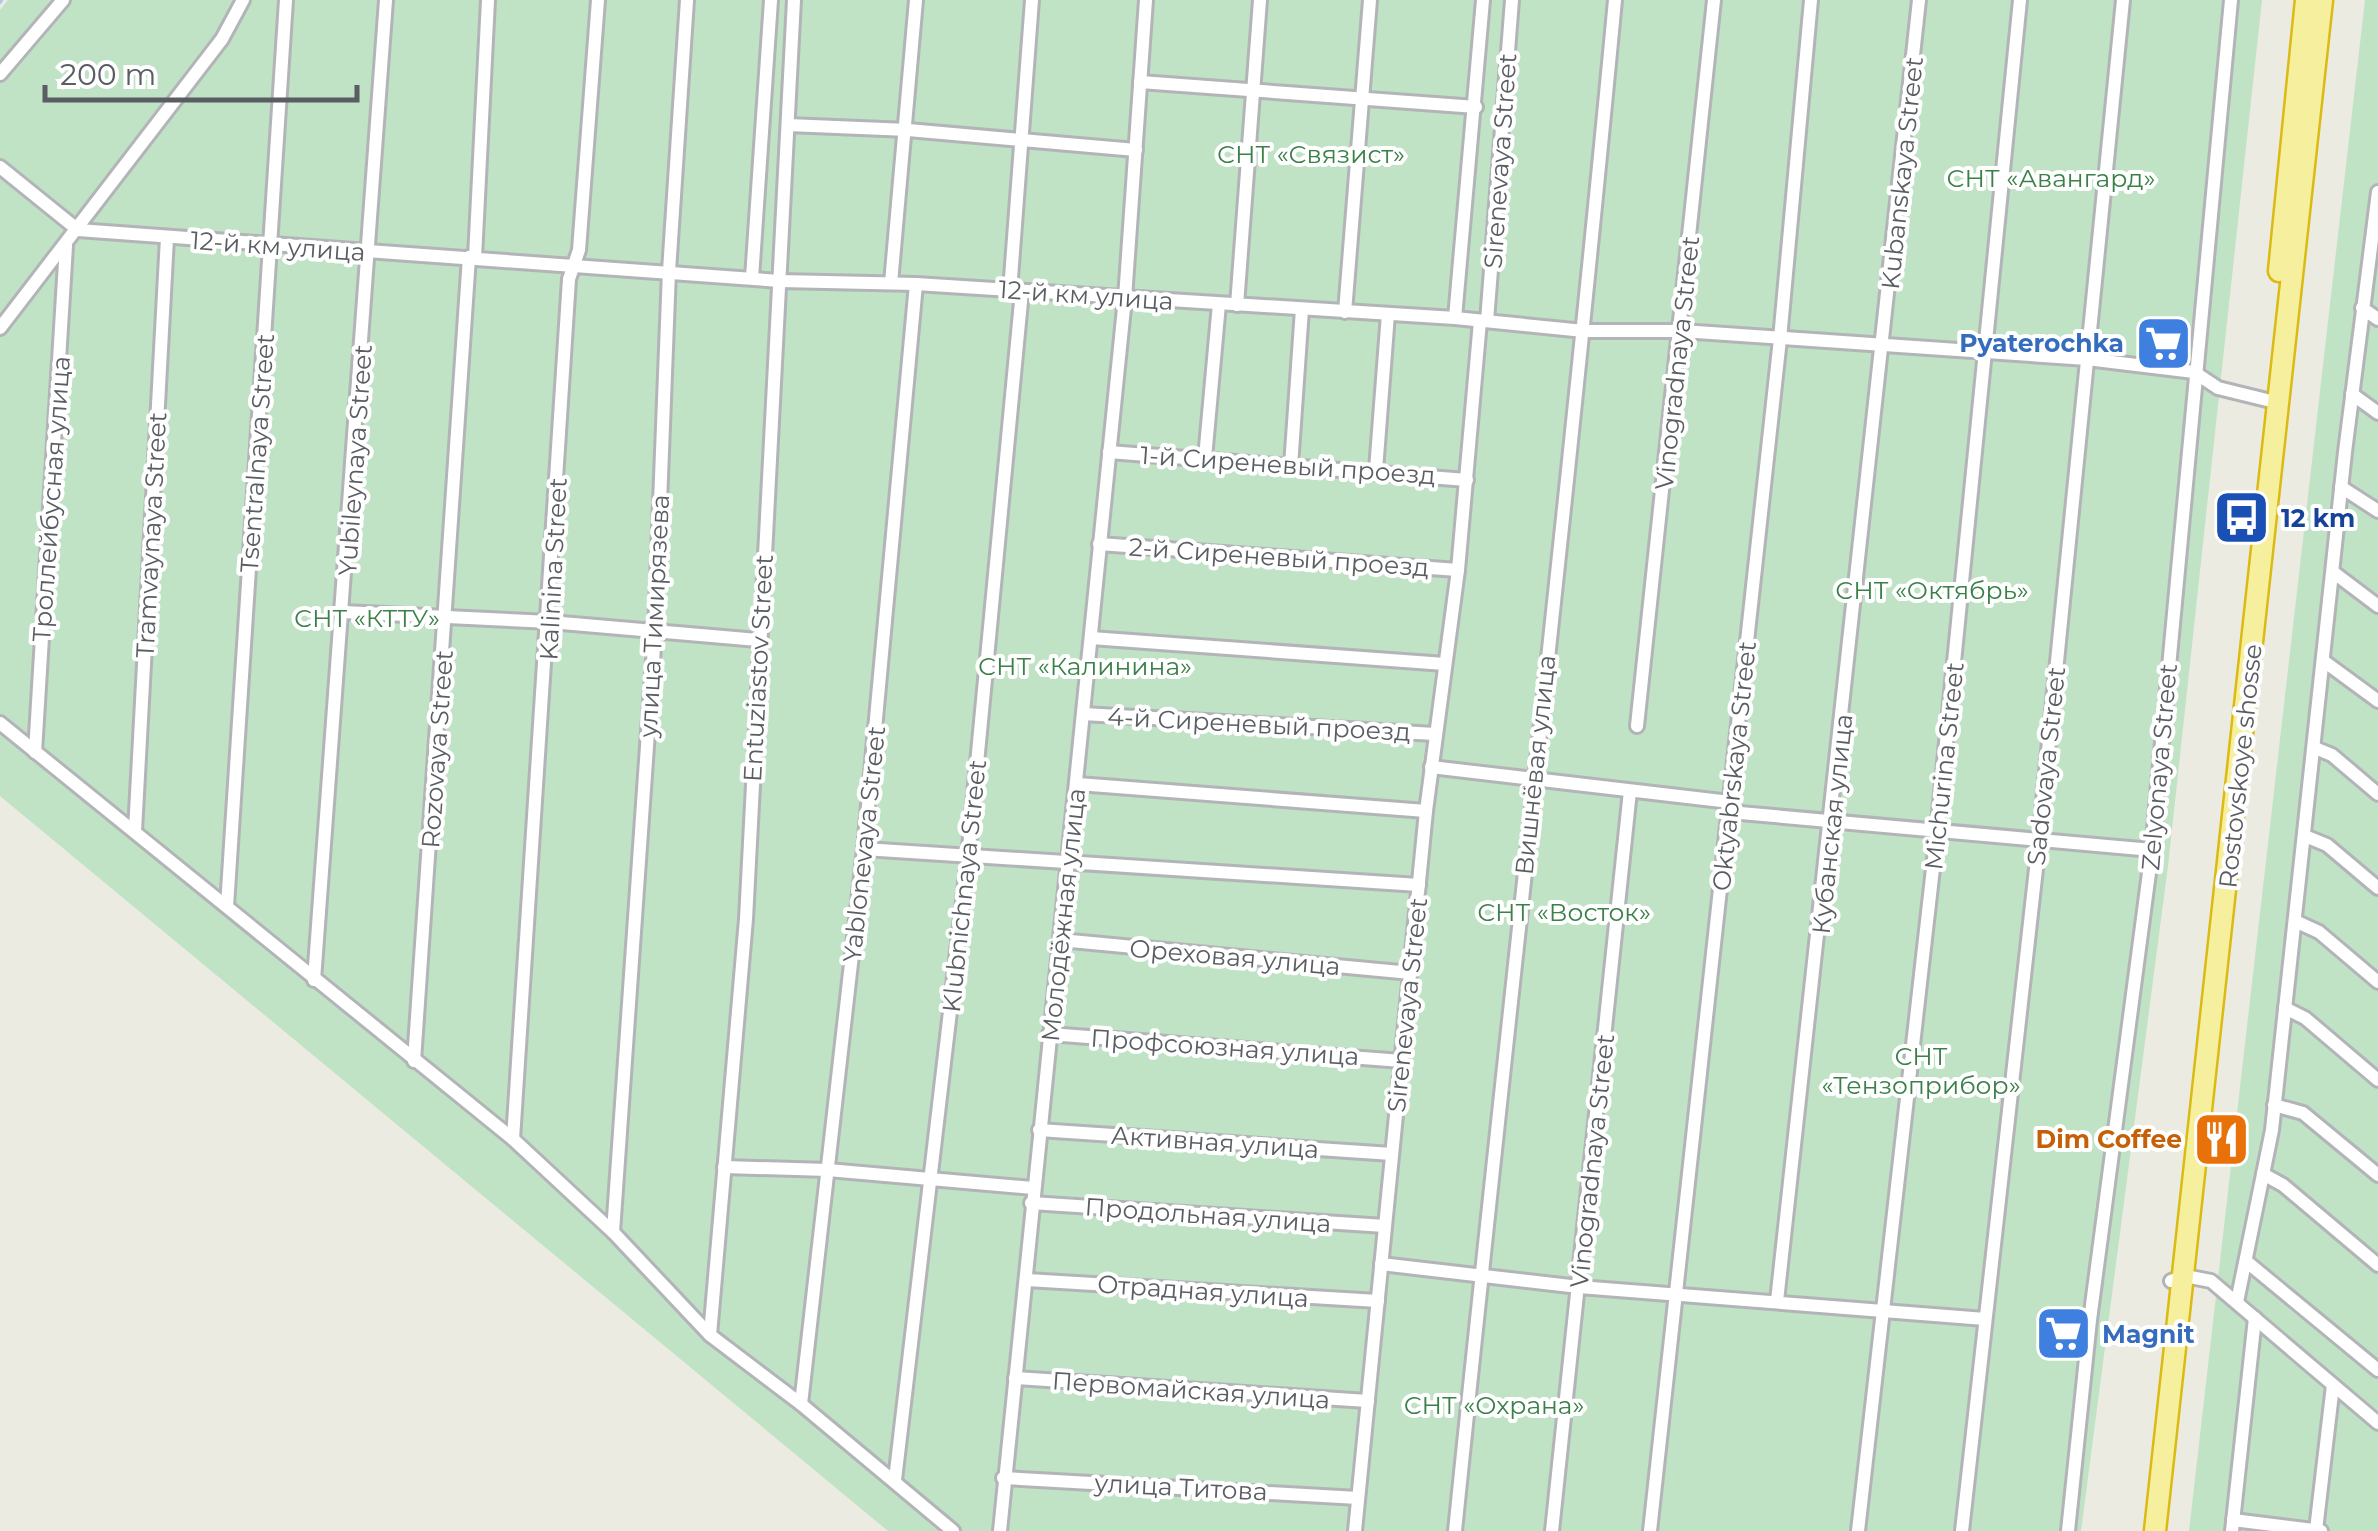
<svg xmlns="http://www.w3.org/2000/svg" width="2378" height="1531" viewBox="0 0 2378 1531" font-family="Montserrat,sans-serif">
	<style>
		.green { fill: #c0e2c5 }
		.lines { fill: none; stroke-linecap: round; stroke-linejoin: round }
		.stream { stroke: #a7c8f7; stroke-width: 2.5 }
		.minor-casing { stroke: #b3b4b8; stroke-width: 18 }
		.trunk-casing { stroke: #dbba13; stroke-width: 25 }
		.minor { stroke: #fff; stroke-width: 12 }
		.trunk { stroke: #f6f09e; stroke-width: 20 }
		.labels { text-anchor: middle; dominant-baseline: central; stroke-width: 8; stroke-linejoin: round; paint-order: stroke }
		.park-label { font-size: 25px; fill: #3b8049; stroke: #fff }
		.street-label { font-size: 25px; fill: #5a5d62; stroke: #fff }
		.shop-label { font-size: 25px; font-weight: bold; fill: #366cbe; stroke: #fff; text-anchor: end }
		.transit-label { font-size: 25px; font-weight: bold; fill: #164399; stroke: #fff; text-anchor: start }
		.food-label { font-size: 25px; font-weight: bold; fill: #c56008; stroke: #fff; text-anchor: end }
	</style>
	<rect width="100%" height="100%" fill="#ecebe2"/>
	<g class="green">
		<path d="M8,0H2262L2168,866L2081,1531H888L0,796V10Z"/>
		<path d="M2365,0H2378V1531H2189Z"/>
	</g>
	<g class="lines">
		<path class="stream" d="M0,3L2,0"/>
		<defs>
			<g id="minor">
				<path d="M0,74L63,0"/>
				<path d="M1140,82L1476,107"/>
				<path d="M788,125L908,130L1136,150"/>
				<path d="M0,167L78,230L780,281L916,284L1455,318L1584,331H1682L2087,359L2194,372L2218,388L2279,403"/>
				<path d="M475,257L488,0"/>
				<path d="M752,278L771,0"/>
				<path d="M891,283L916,0"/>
				<path d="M1010,291L1032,0"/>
				<path d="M1237,305L1260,0"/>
				<path d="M2362,308L2378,319"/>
				<path d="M1345,312L1370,0"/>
				<path d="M1455,318L1483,0"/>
				<path d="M1487,321L1512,0"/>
				<path d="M0,328L222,39L243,0"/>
				<path d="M2352,394L2378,413"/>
				<path d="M1109,452L1467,480"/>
				<path d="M1205,458L1219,304"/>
				<path d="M1291,466L1302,309"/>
				<path d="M1376,470L1388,314"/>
				<path d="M2341,487L2378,511"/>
				<path d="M1099,544L1458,570"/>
				<path d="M2333,572L2378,606"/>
				<path d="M343,612L550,622L758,640"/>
				<path d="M1091,638L1445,664"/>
				<path d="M2325,662L2378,701"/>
				<path d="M1083,714L1435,734"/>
				<path d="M0,723L513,1139L613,1232L710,1335L801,1404L953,1531"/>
				<path d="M1637,726L1714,0"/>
				<path d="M2315,748L2332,755L2378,794"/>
				<path d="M35,752L66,246"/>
				<path d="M1431,767L1730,802"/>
				<path d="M1078,784L1426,811"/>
				<path d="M1729,812L2152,850"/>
				<path d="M135,831L167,238"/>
				<path d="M2305,836L2327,845L2378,888"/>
				<path d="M864,849L1419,885"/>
				<path d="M227,906L286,0"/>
				<path d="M2295,921L2319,932L2378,982"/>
				<path d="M1060,940L1411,973"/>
				<path d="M314,980L386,0"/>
				<path d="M2285,1008L2305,1018L2378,1080"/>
				<path d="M1049,1034L1402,1061"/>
				<path d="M414,1061L469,257"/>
				<path d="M2274,1105L2303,1113L2378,1175"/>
				<path d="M1039,1130L1392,1154"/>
				<path d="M513,1139L569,279L579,250L598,0"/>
				<path d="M724,1167L828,1170L1033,1188"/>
				<path d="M2263,1174L2283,1185L2378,1265"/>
				<path d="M1031,1203L1385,1226"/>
				<path d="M613,1232L655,632L669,271L687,0"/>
				<path d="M2247,1262L2378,1370"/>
				<path d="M1381,1264L1579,1287L1985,1319"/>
				<path d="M1027,1280L1378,1301"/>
				<path d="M2171,1281L2185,1276L2211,1281L2378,1423"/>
				<path d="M1777,1301L1919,0"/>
				<path d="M2237,1302L2272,1130L2345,452L2378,192"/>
				<path d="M710,1335L746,919L794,0"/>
				<path d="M1015,1378L1368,1401"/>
				<path d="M801,1404L864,849L916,284"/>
				<path d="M1003,1478L1358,1498"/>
				<path d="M895,1480L968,858L1022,291"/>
				<path d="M2233,1520L2321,1531"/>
				<path d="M2316,1530L2333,1385"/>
				<path d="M1000,1531L1125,298L1146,0"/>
				<path d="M1355,1531L1426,811L1458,570L1480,321"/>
				<path d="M1455,1531C1507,1021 1567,511 1615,0"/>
				<path d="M1552,1531L1630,791"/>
				<path d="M1650,1531L1780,339L1811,0"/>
				<path d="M1858,1531L1937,833L2020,0"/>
				<path d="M1962,1531L2039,842L2123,0"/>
				<path d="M2068,1531L2090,1320L2152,850L2231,0"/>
				<path d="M2232,1531L2255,1318"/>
			</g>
			<g id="trunk">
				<path d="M2279,271L2306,0"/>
				<path d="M2155,1531L2322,0"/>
			</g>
		</defs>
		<use href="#minor" class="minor-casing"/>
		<use href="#trunk" class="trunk-casing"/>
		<use href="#minor" class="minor"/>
		<use href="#trunk" class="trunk"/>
	</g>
	<defs>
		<symbol id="supermarket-square" viewBox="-11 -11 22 22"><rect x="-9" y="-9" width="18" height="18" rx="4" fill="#3f7fe0" stroke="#fff"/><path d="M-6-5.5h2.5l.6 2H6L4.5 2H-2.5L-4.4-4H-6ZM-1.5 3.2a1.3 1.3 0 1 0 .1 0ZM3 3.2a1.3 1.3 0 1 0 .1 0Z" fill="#fff"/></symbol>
		<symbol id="bus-square" viewBox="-11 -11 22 22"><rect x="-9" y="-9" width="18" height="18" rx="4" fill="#1a4fb4" stroke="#fff"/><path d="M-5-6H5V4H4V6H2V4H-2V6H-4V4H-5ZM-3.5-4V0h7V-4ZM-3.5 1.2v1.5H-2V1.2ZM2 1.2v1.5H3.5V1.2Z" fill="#fff"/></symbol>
		<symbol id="restaurant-square" viewBox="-11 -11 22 22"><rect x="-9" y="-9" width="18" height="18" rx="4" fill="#e8710a" stroke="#fff"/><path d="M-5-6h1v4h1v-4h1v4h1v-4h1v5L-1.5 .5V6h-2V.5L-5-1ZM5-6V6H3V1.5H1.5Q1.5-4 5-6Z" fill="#fff"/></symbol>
	</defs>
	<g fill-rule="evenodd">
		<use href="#supermarket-square" x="2132" y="312" width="63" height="63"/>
		<use href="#bus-square" x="2210" y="486" width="63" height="63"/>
		<use href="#restaurant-square" x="2190" y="1108" width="63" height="63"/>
		<use href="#supermarket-square" x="2032" y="1302" width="63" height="63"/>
	</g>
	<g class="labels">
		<g class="park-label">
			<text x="1311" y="154">СНТ «Связист»</text>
			<text x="2051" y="178">СНТ «Авангард»</text>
			<text x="1932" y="590">СНТ «Октябрь»</text>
			<text x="367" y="618">СНТ «КТТУ»</text>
			<text x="1085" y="666">СНТ «Калинина»</text>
			<text x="1564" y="912">СНТ «Восток»</text>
			<text x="1921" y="1056">СНТ<tspan x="1921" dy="29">«Тензоприбор»</tspan></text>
			<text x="1494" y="1405">СНТ «Охрана»</text>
		</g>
		<g class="street-label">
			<text transform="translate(1500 161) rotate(-86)">Sirenevaya Street</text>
			<text transform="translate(1902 173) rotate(-84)">Kubanskaya Street</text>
			<text transform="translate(278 246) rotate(4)">12-й км улица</text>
			<text transform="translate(1086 295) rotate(4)">12-й км улица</text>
			<text transform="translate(1677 363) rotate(-84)">Vinogradnaya Street</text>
			<text transform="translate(257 453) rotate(-86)">Tsentralnaya Street</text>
			<text transform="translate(355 460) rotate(-86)">Yubileynaya Street</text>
			<text transform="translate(1288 465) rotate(4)">1-й Сиреневый проезд</text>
			<text transform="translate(51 499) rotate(-86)">Троллейбусная улица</text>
			<text transform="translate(151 535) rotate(-87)">Tramvaynaya Street</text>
			<text transform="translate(1279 557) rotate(4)">2-й Сиреневый проезд</text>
			<text transform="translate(553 569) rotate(-87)">Kalinina Street</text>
			<text transform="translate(654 616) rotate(-87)">улица Тимирязева</text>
			<text transform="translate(758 668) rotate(-87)">Entuziastov Street</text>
			<text transform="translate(1259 724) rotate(3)">4-й Сиреневый проезд</text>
			<text transform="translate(437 749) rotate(-86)">Rozovaya Street</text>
			<text transform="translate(1535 765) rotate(-84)">Вишнёвая улица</text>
			<text transform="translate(1734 766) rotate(-84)">Oktyabrskaya Street</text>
			<text transform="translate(1944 766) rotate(-84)">Michurina Street</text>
			<text transform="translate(2046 766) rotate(-84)">Sadovaya Street</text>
			<text transform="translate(2240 766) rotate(-84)">Rostovskoye shosse</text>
			<text transform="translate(2159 767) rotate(-85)">Zelyonaya Street</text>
			<text transform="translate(1832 824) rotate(-84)">Кубанская улица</text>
			<text transform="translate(864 844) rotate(-84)">Yablonevaya Street</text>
			<text transform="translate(964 886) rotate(-84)">Klubnichnaya Street</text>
			<text transform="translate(1063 915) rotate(-84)">Молодёжная улица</text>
			<text transform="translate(1235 957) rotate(5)">Ореховая улица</text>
			<text transform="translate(1407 1005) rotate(-84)">Sirenevaya Street</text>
			<text transform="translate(1225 1047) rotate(4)">Профсоюзная улица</text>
			<text transform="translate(1215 1142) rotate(4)">Активная улица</text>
			<text transform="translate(1592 1161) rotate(-84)">Vinogradnaya Street</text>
			<text transform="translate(1208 1215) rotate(4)">Продольная улица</text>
			<text transform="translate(1203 1291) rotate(4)">Отрадная улица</text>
			<text transform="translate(1191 1390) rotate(4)">Первомайская улица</text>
			<text transform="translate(1181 1487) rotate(3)">улица Титова</text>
		</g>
		<g class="shop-label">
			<text x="2124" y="343">Pyaterochka</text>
			<text x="2102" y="1334" text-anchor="start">Magnit</text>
		</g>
		<g class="transit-label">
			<text x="2281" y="518">12 km</text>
		</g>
		<g class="food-label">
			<text x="2182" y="1139">Dim Coffee</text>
		</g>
	</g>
	<path d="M45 85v15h312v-15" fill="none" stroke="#5a5d62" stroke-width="5"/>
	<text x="60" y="85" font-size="30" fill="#5a5d62" stroke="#ffffff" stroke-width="8" paint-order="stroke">200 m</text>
</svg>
